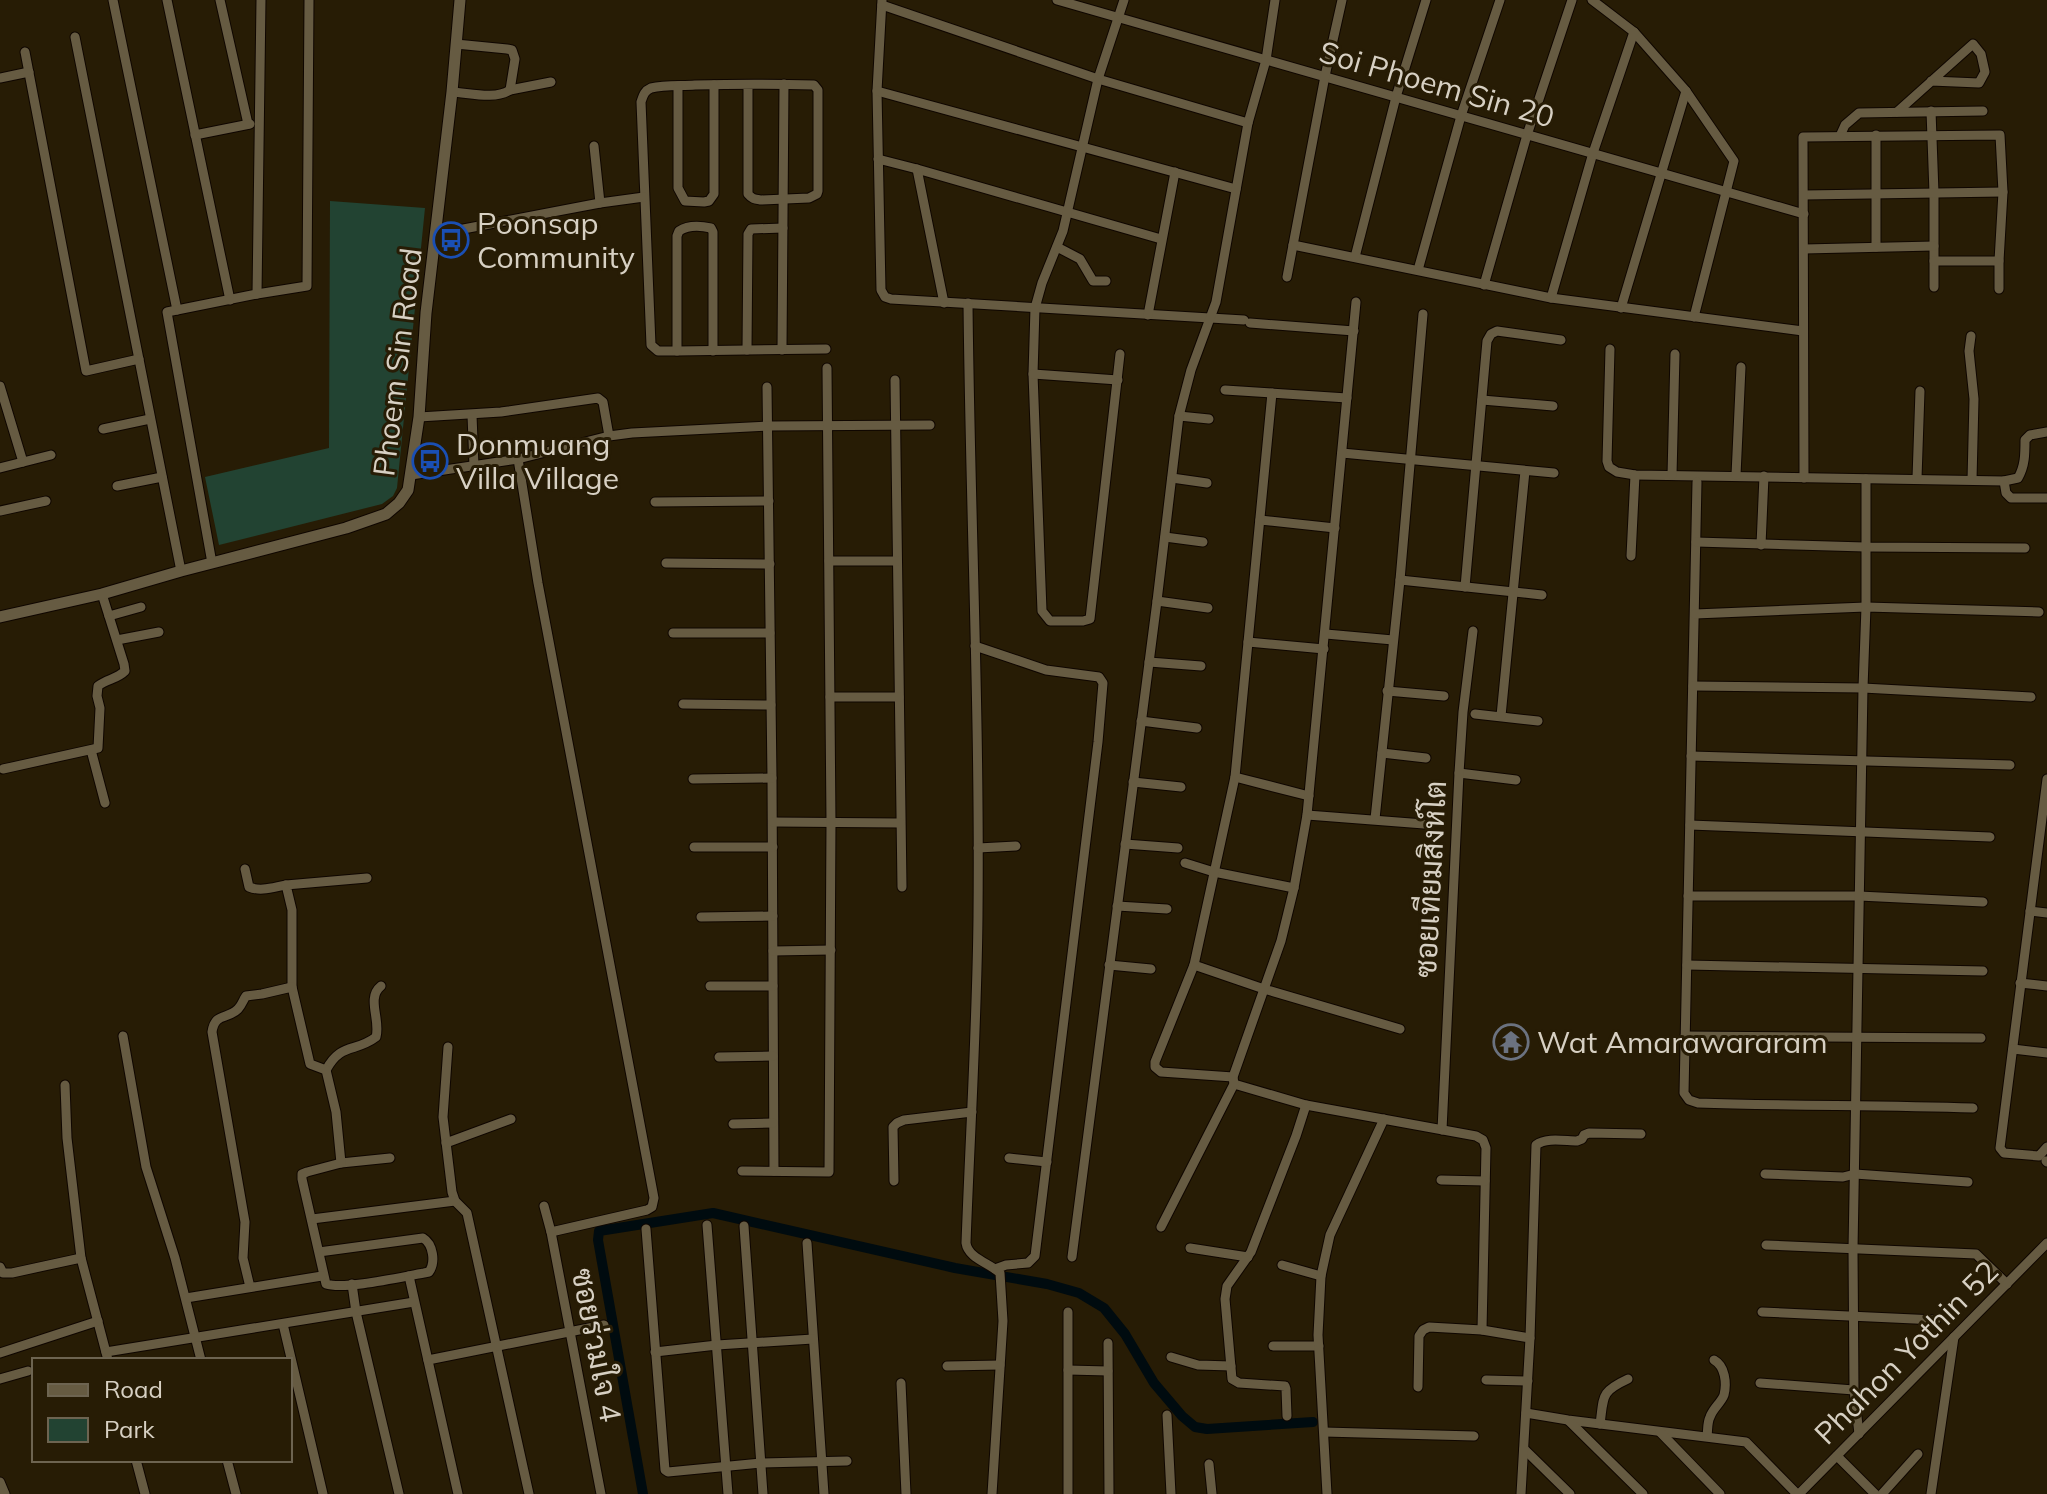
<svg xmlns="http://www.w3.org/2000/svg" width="2047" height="1494" viewBox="0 0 2047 1494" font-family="Mulish,Sarabun,sans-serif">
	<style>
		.green { fill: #224332 }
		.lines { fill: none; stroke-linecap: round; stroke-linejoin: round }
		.canal { stroke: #000b0f; stroke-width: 10 }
		.minor-casing { stroke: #0f0600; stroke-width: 11 }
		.tertiary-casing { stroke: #0f0600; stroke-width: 13 }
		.minor { stroke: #665b42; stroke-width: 9 }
		.tertiary { stroke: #665b42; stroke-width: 11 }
		.labels { text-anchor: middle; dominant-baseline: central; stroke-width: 6; stroke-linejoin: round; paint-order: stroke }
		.street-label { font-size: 30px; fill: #d7d0c3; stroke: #271c05 }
		.poi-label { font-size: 30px; fill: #d7d0c3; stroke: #271c05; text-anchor: start }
	</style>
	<rect width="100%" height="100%" fill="#271c05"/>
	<path class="green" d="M330,201L425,208L397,488L393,496L382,504L219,545L205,477L329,448Z"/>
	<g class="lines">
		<path class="canal" d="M643,1494L598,1240L599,1231L713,1213L955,1268L1047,1284L1079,1293L1104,1308L1125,1334L1154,1383L1182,1416L1195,1427L1207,1429L1313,1422"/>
		<defs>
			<g id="minor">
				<path d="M113,0L177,310"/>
				<path d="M167,0L230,300"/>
				<path d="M220,0L248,124"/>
				<path d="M882,0L877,91L881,290L885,297L891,299L1244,320"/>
				<path d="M1057,0L1804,214"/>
				<path d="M1592,0L1634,32L1686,91L1734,161L1694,317"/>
				<path d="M882,5L1098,79L1248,123"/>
				<path d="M75,37L181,571"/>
				<path d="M25,52L86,371L139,359"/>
				<path d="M0,78L29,72"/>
				<path d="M748,85V194C752,199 755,199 761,200L809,198L817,194L818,191V90L814,85C774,84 735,84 695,85C681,86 665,85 651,88C644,91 643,96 641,102L651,345L658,351H677L826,349"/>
				<path d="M678,86V188L685,201L704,202L709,201L714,194V85"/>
				<path d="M510,90L551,82"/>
				<path d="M877,91L1236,189"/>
				<path d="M452,92C470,93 495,100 510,90L515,59L512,50L507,49L456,44"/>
				<path d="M1931,111L1934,193V287"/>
				<path d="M1897,112L1973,44L1981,54L1985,72L1979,83L1931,81"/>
				<path d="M195,135L250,124"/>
				<path d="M1876,135V247"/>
				<path d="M1840,136L1845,125L1859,113L1983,111"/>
				<path d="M594,146L600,203"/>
				<path d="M878,159L917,169L1161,239"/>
				<path d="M917,169L944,303"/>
				<path d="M1804,195L2003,192"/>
				<path d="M437,234L600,203L644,197"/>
				<path d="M1293,245L1551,298L1803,331"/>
				<path d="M1057,247L1080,259L1093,281H1106"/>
				<path d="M1804,249L1934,246"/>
				<path d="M1355,257L1396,97L1426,0"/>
				<path d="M1934,261H1999"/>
				<path d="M1418,270L1461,116L1500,0"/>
				<path d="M1287,277L1325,76L1342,0"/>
				<path d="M1484,285L1527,135L1572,0"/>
				<path d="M257,294L307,286L309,0"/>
				<path d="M1551,298L1593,153L1634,32"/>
				<path d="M968,303C970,507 980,711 978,916C977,1025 970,1134 966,1243C968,1258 989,1263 1000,1273L1003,1321L992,1494"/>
				<path d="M1621,308L1686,91"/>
				<path d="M1148,315L1175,172"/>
				<path d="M1250,323L1354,331"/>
				<path d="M1971,336L1969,351L1974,399L1972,480"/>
				<path d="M1610,349L1607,461L1609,467L1617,472L1635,475L2004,481L2018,478C2025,466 2025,454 2025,440L2030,435L2047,432"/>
				<path d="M747,350L748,234L751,229L783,228"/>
				<path d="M782,350L784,84"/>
				<path d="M677,351V236L679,231C688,225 702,226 711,228L713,232V351"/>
				<path d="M1120,354L1090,619L1083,621H1050L1042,611L1033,374L1035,308L1042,283L1063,231L1098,79L1124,0"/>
				<path d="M1033,374L1118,380"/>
				<path d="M895,380L902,887"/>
				<path d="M0,386L23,462"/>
				<path d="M767,387L772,778L774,1171"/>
				<path d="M1225,390L1347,398"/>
				<path d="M1482,400L1553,406"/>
				<path d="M472,415L474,466"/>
				<path d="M1179,416L1209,419"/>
				<path d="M419,417L501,412L598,398L603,402L609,436"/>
				<path d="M103,429L150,419"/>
				<path d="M1342,453L1554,473"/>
				<path d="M518,459L538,583L654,1198L652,1207L647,1210L551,1232"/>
				<path d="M0,468L51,455"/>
				<path d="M411,475L518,459L609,436L632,433L768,426L930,425"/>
				<path d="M1672,475L1675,354"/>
				<path d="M1736,475L1741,367"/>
				<path d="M1172,478L1207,483"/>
				<path d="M1804,478L1803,137L2000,135L2003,192L1999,261V289"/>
				<path d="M1917,478L1920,391"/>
				<path d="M2004,481L2006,493L2011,498H2047"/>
				<path d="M1697,482L1684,1093L1689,1100L1698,1103C1790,1106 1881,1105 1973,1108"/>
				<path d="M117,486L162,477"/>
				<path d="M655,502L769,501"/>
				<path d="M0,511L46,501"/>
				<path d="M1260,520L1335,528"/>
				<path d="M1165,537L1203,542"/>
				<path d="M1696,542L1865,547L2025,548"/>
				<path d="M1761,545L1764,476"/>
				<path d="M1631,556L1635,475"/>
				<path d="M829,561H897"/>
				<path d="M212,563L167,312L257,294L261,0"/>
				<path d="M666,563L770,564"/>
				<path d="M1400,580L1542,595"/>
				<path d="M1465,587L1487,341L1491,334L1497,331L1561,340"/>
				<path d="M1157,601L1208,608"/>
				<path d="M1695,614L1866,607L2039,612"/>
				<path d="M109,616L141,607"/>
				<path d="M673,633H770"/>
				<path d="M1326,634L1393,640"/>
				<path d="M117,640L159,632"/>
				<path d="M1248,642L1324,649"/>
				<path d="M975,646L1046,670L1099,677L1103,683L1098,742L1035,1256L1028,1263L1006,1265L995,1269"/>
				<path d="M1149,662L1201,666"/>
				<path d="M1693,686L1863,688L2031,697"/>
				<path d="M1387,691L1444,696"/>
				<path d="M830,697H899"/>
				<path d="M683,704L771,705"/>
				<path d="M1475,714L1538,721"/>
				<path d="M1501,716L1525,471"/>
				<path d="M1141,721L1197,728"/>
				<path d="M91,750L105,803"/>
				<path d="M1382,753L1426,758"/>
				<path d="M1691,756L2010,765"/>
				<path d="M3,769L98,748L100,708L97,696L98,686C107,679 117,679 125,671L124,664L102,594"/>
				<path d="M1459,773L1516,780"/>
				<path d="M1235,777L1309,796"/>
				<path d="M693,779L772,778"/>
				<path d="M2047,779L2000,1148L2004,1153L2039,1156L2047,1147"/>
				<path d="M1133,782L1181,787"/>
				<path d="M1307,815L1424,824"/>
				<path d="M1375,819L1400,580L1423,314"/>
				<path d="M773,822L900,823"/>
				<path d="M1690,825L1990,837"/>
				<path d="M1125,844L1178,848"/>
				<path d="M694,847H773"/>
				<path d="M978,848L1016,846"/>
				<path d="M1185,863L1214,872L1294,888"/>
				<path d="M245,869L249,887C261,892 274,887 286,885"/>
				<path d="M1688,896H1859L1983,902"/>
				<path d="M1117,906L1167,909"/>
				<path d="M2030,911L2047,913"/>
				<path d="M701,917L773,916"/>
				<path d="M773,951L831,950"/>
				<path d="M1109,965L1151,969"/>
				<path d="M1194,965L1264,989L1400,1029"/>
				<path d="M1687,965L1983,971"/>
				<path d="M2020,983L2047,986"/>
				<path d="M710,986H773"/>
				<path d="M123,1036L146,1167L175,1258L201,1360"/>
				<path d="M1685,1036L1981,1038"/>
				<path d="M448,1047L443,1117L452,1192L455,1201L467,1213L529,1494"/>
				<path d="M2013,1049L2047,1053"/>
				<path d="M719,1057L773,1056"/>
				<path d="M326,1070C341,1042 355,1053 376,1037C381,1020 366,998 381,986"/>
				<path d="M1233,1077L1161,1072L1155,1067V1062L1194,965L1235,777L1272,393"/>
				<path d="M1234,1084L1306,1105L1476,1136L1483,1140L1486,1148L1482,1330"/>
				<path d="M65,1085L67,1138L81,1258L108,1360"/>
				<path d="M733,1124L773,1123"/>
				<path d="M1442,1130L1459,773L1463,712L1473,631"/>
				<path d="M446,1143L511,1119"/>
				<path d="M1009,1158L1047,1162"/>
				<path d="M2046,1161L2047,1162"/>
				<path d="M341,1163L390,1158"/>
				<path d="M742,1171L829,1172L831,822L827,368"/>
				<path d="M1765,1174L1843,1177L1855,1174L1968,1182"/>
				<path d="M1441,1180L1485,1181"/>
				<path d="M894,1181L893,1127L897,1123L904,1120L972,1112"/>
				<path d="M544,1206L551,1232L601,1494"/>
				<path d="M312,1219L455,1201"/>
				<path d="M707,1225L728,1494"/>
				<path d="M744,1226L763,1494"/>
				<path d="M1161,1227L1234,1084L1233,1077L1281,941L1294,888L1307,815L1356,302"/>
				<path d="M646,1229L665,1470L668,1472L761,1463L847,1461"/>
				<path d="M807,1243L824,1494"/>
				<path d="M1766,1245L1976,1254L2007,1284"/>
				<path d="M1190,1248L1248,1257"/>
				<path d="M319,1252L423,1238C433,1244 436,1262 429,1272L424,1273C401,1277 345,1290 326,1284L302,1179V1174L307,1172L341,1163L336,1112L326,1070L310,1064L292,987V910L286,885L367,878"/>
				<path d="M1072,1257L1157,601L1179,416L1191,370L1216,302L1248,123L1266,60L1275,0"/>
				<path d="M1282,1265L1321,1276"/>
				<path d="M0,1267L3,1273H12L81,1258"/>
				<path d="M409,1276L458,1494"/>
				<path d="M352,1284L356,1312L399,1494"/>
				<path d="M250,1287L243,1258L245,1222L212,1032C215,1012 227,1020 238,1009C242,1005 243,1000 246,996L262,994L292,987"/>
				<path d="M186,1298L322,1276"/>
				<path d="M1762,1312L1936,1320"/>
				<path d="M283,1324L323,1494"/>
				<path d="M1108,1343L1109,1494"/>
				<path d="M1273,1346H1319"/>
				<path d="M106,1352L414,1302"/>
				<path d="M655,1352L717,1345L813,1339"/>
				<path d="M0,1353L98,1321"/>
				<path d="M1171,1357L1198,1365L1231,1366"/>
				<path d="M428,1360L604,1325"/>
				<path d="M947,1366L1000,1365"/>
				<path d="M1068,1370L1108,1371"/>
				<path d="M0,1379L28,1371"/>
				<path d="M1486,1380L1528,1381"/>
				<path d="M901,1383L906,1494"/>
				<path d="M1760,1383L1854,1390"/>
				<path d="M1418,1387L1419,1336L1423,1330L1429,1327L1482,1330L1530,1338"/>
				<path d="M1526,1413L1568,1420L1746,1442L1797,1494"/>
				<path d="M1167,1415L1171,1494"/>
				<path d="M1287,1416L1286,1389L1285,1386L1239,1383L1232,1379L1225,1299L1227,1286L1251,1252L1296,1136L1306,1105"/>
				<path d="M1569,1421L1643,1494"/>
				<path d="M1600,1424C1604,1396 1600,1392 1628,1379"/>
				<path d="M1324,1432L1474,1436"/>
				<path d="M1660,1432L1720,1494"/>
				<path d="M1859,1434L1854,1390L1853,1249L1863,688L1866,607V479"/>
				<path d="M1707,1436C1708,1430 1707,1423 1710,1417C1713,1408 1721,1403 1724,1395C1727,1383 1725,1366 1714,1360"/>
				<path d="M1524,1449L1570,1494"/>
				<path d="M1837,1456L1875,1494"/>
				<path d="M136,1460L145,1494"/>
				<path d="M227,1460L236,1494"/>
				<path d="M1209,1464L1212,1494"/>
				<path d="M0,1482L5,1494"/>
				<path d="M1068,1494V1312"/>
				<path d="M1327,1494L1318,1335L1321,1276L1330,1235L1384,1119"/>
				<path d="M1521,1494L1530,1338L1536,1145C1546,1137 1565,1141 1577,1141L1582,1139L1584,1135L1589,1133L1641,1134"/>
				<path d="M1799,1494L2047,1243"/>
				<path d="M1882,1494L1918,1454"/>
				<path d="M1931,1494L1954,1337"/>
			</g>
			<path id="tertiary" d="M0,617L102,594L181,571L346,528L386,514L399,503L408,490L419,417L426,313L452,92L460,0"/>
		</defs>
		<use href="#minor" class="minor-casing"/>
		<use href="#tertiary" class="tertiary-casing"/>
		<use href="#minor" class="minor"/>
		<use href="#tertiary" class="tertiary"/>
	</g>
	<defs>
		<symbol id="bus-ring" viewBox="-11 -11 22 22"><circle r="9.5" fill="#271c05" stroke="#1a4fb4" stroke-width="1.5"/><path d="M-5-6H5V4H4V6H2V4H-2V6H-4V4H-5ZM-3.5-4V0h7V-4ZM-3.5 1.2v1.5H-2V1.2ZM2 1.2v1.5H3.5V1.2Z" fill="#1a4fb4"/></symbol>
		<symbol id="temple-ring" viewBox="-11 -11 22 22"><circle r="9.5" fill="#271c05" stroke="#6b7280" stroke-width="1.5"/><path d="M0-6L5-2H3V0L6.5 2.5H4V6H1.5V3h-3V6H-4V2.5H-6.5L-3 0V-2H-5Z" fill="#6b7280"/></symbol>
	</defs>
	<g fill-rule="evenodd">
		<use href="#bus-ring" x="431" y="220" width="40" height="40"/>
		<use href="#bus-ring" x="410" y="441" width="40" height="40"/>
		<use href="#temple-ring" x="1491" y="1022" width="40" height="40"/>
	</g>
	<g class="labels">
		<g class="street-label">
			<text transform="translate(1437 84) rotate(16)">Soi Phoem Sin 20</text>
			<text transform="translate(397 362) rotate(-83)">Phoem Sin Road</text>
			<text transform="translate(1430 879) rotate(-87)">ซอยเทียมสิงห์โต</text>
			<text transform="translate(597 1345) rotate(79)">ซอยร่วมใจ 4</text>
			<text transform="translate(1906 1352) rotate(-45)">Phahon Yothin 52</text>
		</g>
		<g class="poi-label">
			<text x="477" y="223">Poonsap<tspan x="477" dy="34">Community</tspan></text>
			<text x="456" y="444">Donmuang<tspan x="456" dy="34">Villa Village</tspan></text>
			<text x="1537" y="1042">Wat Amarawararam</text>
		</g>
	</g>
	<rect x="32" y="1358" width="260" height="104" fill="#271c05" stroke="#6d6451" stroke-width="2"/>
	<rect x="48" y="1384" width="40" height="12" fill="#665b42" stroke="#6d6451" stroke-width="2"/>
	<text x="104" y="1398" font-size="24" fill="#d7d0c3">Road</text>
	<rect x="48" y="1418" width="40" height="24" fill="#224332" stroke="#6d6451" stroke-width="2"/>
	<text x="104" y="1438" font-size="24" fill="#d7d0c3">Park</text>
</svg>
